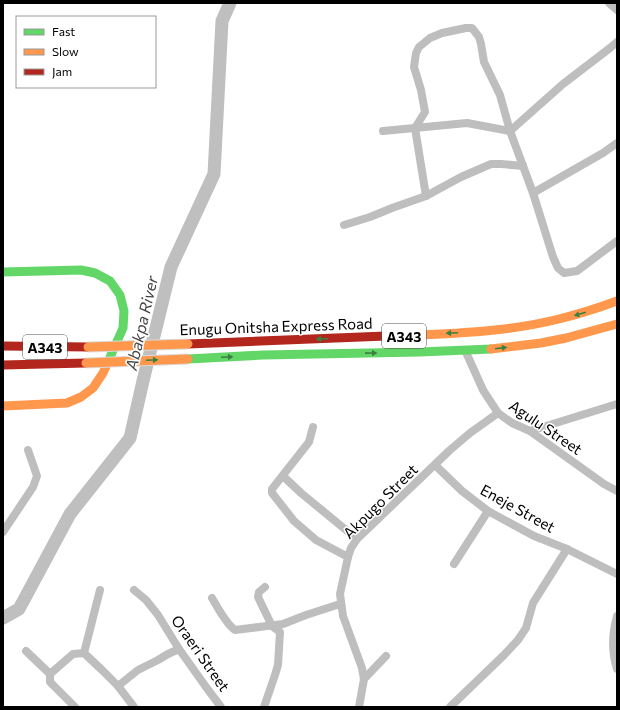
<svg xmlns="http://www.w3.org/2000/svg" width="620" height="710" viewBox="0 0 620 710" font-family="Commissioner,sans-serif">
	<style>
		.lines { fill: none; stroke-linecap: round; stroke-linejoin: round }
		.river { stroke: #bfbfbf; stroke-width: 13 }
		.street { stroke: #bebebe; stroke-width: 8 }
		.fast { stroke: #63d668; stroke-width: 9 }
		.slow { stroke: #ff974d; stroke-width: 9 }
		.jam { stroke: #b3261e; stroke-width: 9 }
		.slow-bridge-casing { stroke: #dbdbdb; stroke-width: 11; stroke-linecap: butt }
		.slow-bridge { stroke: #ff974d; stroke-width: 9 }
		.oneway { fill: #3b803e }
		.labels { text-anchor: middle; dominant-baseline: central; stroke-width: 3; stroke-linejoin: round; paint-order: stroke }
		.shield { fill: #fff; stroke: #4c4c4c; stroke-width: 1 }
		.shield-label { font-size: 14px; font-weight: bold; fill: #000 }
		.street-label { font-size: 15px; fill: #000; stroke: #fff }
		.water-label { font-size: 16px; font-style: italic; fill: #444; stroke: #fff }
	</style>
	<rect width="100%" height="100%" fill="#fff"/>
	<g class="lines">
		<path class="river" d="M3,618L19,609L70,514L130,438L143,381L171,267L214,174L222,21L230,3"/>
		<g class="street">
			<path d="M609,3L617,10"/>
			<path d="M383,131L467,123L510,131"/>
			<path d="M510,131L563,84L610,48L617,42"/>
			<path d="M533,193L603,153L617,143"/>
			<path d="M426,196L415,128L425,112L421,90L414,67L416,53L419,47L430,38L442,33L466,28H472L479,37L481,44L484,62L500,95L510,131L533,193L553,257L558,268L564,273L577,271L617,241"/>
			<path d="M344,225L370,217L392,208L426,196L461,177L491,164H501L523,166"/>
			<path d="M465,350L483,390L498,413L512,423L530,431L604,484L617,491"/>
			<path d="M313,427L309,442L272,489V493L294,521L316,540L348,557"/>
			<path d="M530,431L617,404"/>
			<path d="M435,465L462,491L488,511L534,536L567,549L617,574"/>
			<path d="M283,476L301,493L357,539"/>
			<path d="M3,532L33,487L37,476L28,450"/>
			<path d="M454,564L488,511"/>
			<path d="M134,590L146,600L158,615L179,649L206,687L221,707"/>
			<path d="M212,598C218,608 226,624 235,630L283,624L306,615L340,604"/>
			<path d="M617,616C612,634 611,650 617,669"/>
			<path d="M26,651L50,674"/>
			<path d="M84,653L100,590"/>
			<path d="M364,679L386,656"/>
			<path d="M118,686L138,670L158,660L168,654L179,649"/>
			<path d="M75,707L50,682V674L73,654L84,653L102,670L118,686L134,707"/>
			<path d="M264,707L275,675L278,665L280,632L272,626L258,597L259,592L265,587"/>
			<path d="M359,707L364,679L362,668L343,616L340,594L348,557L351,548L357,539L450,450L470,433L498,413"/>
			<path d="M450,707L504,655L518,640L526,628L533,603L567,549"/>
		</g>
		<g class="fast">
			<path d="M3,272L81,270L95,273L110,281L120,295L124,311L123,328L107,364"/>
			<path d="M188,359L263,355L420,352L491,349"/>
		</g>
		<g class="slow">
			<path d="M386,336C444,334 503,333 559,319C579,314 598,308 617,301"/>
			<path d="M491,349L541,343L566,338L617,324"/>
			<path d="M3,406L67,403L81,397L93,388L103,373L107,364"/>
		</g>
		<g class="jam">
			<path d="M188,344L386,336"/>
			<path d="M3,346L88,347"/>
			<path d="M3,365L86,363"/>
		</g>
		<defs>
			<g id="slow-bridge">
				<path d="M88,347L188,344"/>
				<path d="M86,363L188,359"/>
			</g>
		</defs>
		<use href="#slow-bridge" class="slow-bridge-casing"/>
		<use href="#slow-bridge" class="slow-bridge"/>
	</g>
	<defs><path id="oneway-solid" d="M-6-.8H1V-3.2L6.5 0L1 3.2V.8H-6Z"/></defs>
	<g class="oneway">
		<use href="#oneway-solid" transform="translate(580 314) rotate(164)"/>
		<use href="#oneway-solid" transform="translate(452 333) rotate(177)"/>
		<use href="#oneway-solid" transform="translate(322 339) rotate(178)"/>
		<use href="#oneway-solid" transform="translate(501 348) rotate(-7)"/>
		<use href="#oneway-solid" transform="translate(371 353) rotate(-1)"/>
		<use href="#oneway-solid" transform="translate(227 357) rotate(-2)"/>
		<use href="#oneway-solid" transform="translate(152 360) rotate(-2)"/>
	</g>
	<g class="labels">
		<g class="shield">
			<rect x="382" y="324" width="44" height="24" rx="3"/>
			<rect x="23" y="335" width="44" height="24" rx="3"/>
		</g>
		<g class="shield-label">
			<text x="404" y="336">A343</text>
			<text x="45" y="347">A343</text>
		</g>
		<g class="street-label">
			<text transform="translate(276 326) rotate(-2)">Enugu Onitsha Express Road</text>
			<text transform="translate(546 427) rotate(34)">Agulu Street</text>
			<text transform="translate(380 501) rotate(-45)">Akpugo Street</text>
			<text transform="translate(518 508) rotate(29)">Eneje Street</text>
			<text transform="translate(201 653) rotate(55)">Oraeri Street</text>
		</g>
		<g class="water-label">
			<text transform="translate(141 323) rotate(-77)">Abakpa River</text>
		</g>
	</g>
	<rect width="620" height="710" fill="none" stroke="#000000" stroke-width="8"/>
	<rect x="16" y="16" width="140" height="72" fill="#ffffff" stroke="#999999"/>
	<rect x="24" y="29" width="20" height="6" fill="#63d668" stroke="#999999"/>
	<text x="52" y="36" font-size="12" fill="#000000">Fast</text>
	<rect x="24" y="49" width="20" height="6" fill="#ff974d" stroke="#999999"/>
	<text x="52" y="56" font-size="12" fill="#000000">Slow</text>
	<rect x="24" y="69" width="20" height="6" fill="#b3261e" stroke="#999999"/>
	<text x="52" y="76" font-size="12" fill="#000000">Jam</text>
</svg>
